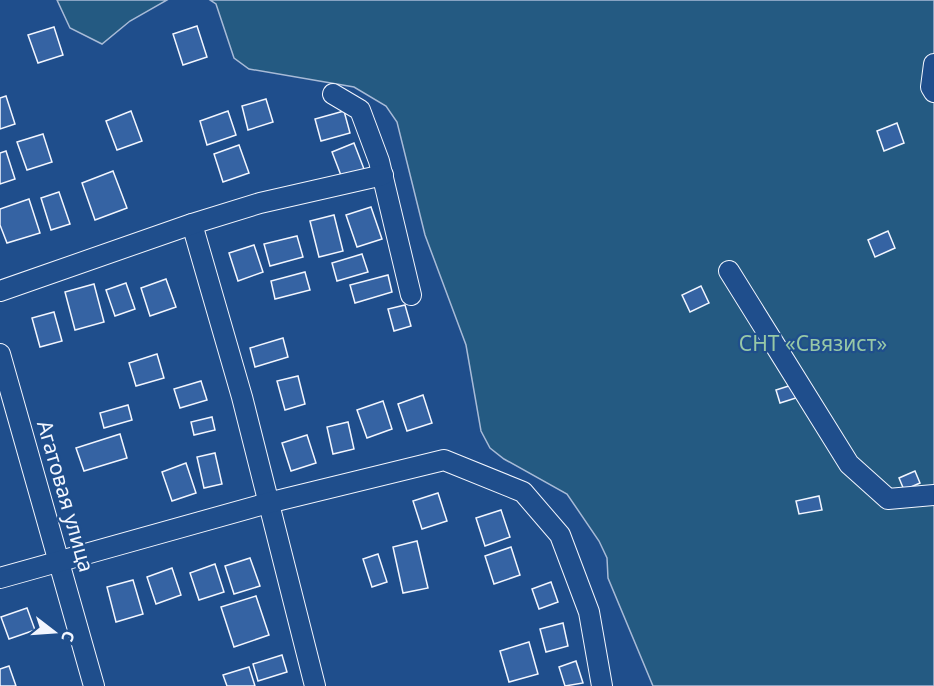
<svg xmlns="http://www.w3.org/2000/svg" width="934" height="686" viewBox="0 0 934 686" font-family="'Noto Sans',sans-serif">
	<style>
		.green { fill: #245a82; stroke: #a8bbd7; stroke-width: 1.5 }
		.building { fill: #3563a3; stroke: #f2f6ff; stroke-width: 1.5 }
		.lines { fill: none; stroke-linecap: round; stroke-linejoin: round }
		.minor-casing { stroke: #f2f6ff; stroke-width: 22 }
		.minor { stroke: #1f4e8c; stroke-width: 20 }
		.labels { text-anchor: middle; dominant-baseline: central; stroke-width: 4.5; stroke-linejoin: round; paint-order: stroke }
		.park-label { font-size: 21px; fill: #97c8a6; stroke: #1f4e8c }
		.street-label { font-size: 21px; fill: #f2f6ff; stroke: #1f4e8c }
	</style>
	<rect width="100%" height="100%" fill="#1f4e8c"/>
	<g class="green">
		<path d="M57,0H167L130,21L102,44L70,28Z"/>
		<path d="M210,0H934V686H653L608,578L607,558L599,541L567,494L504,459L490,448L481,431L466,345L425,235L397,122L386,106L354,87L249,69L234,58L216,4Z"/>
	</g>
	<g class="building">
		<path d="M197,26L207,57L183,65L173,34Z"/>
		<path d="M54,27L63,55L38,63L28,35Z"/>
		<path d="M6,96L15,124L0,129V98Z"/>
		<path d="M266,99L273,122L248,130L242,106Z"/>
		<path d="M131,111L142,141L117,150L106,121Z"/>
		<path d="M228,111L236,135L207,145L200,121Z"/>
		<path d="M344,111L350,133L321,141L315,119Z"/>
		<path d="M897,123L904,143L884,151L877,131Z"/>
		<path d="M43,134L52,162L27,170L17,142Z"/>
		<path d="M354,143L364,169L342,178L332,152Z"/>
		<path d="M239,145L249,173L223,182L214,154Z"/>
		<path d="M6,151L15,179L0,184V153Z"/>
		<path d="M113,171L127,208L95,220L82,183Z"/>
		<path d="M59,192L70,224L51,230L41,198Z"/>
		<path d="M29,199L40,233L7,243L0,225V209Z"/>
		<path d="M371,207L382,239L357,247L346,215Z"/>
		<path d="M334,215L343,251L319,257L310,221Z"/>
		<path d="M888,231L895,248L875,257L868,240Z"/>
		<path d="M297,236L303,257L270,266L264,244Z"/>
		<path d="M254,245L263,272L238,281L229,253Z"/>
		<path d="M362,254L368,272L337,281L332,263Z"/>
		<path d="M305,272L310,290L275,299L271,281Z"/>
		<path d="M388,275L392,292L355,303L350,285Z"/>
		<path d="M166,279L176,307L150,316L141,288Z"/>
		<path d="M126,283L135,309L115,316L106,290Z"/>
		<path d="M94,284L104,322L75,330L65,292Z"/>
		<path d="M701,286L709,303L690,312L682,295Z"/>
		<path d="M405,305L411,326L394,331L388,309Z"/>
		<path d="M54,312L62,341L40,347L32,318Z"/>
		<path d="M283,338L288,357L255,367L250,348Z"/>
		<path d="M157,354L164,378L136,386L129,363Z"/>
		<path d="M298,376L305,404L285,410L277,381Z"/>
		<path d="M201,381L207,400L180,408L174,389Z"/>
		<path d="M795,384L799,397L780,403L776,390Z"/>
		<path d="M423,395L432,423L407,431L398,404Z"/>
		<path d="M383,401L392,429L367,438L357,410Z"/>
		<path d="M128,405L132,420L104,428L100,413Z"/>
		<path d="M212,417L215,430L194,435L191,422Z"/>
		<path d="M348,422L354,449L333,454L327,427Z"/>
		<path d="M120,434L127,458L84,471L76,448Z"/>
		<path d="M307,435L316,463L291,471L282,443Z"/>
		<path d="M215,453L222,484L204,488L197,457Z"/>
		<path d="M186,463L196,493L172,501L162,472Z"/>
		<path d="M915,471L920,483L904,490L899,478Z"/>
		<path d="M438,493L447,521L422,529L413,501Z"/>
		<path d="M819,496L822,510L799,514L796,501Z"/>
		<path d="M501,510L510,537L485,546L476,518Z"/>
		<path d="M417,541L428,588L403,593L393,547Z"/>
		<path d="M511,547L520,575L494,584L485,556Z"/>
		<path d="M378,554L387,582L372,587L363,559Z"/>
		<path d="M250,558L260,586L234,594L225,566Z"/>
		<path d="M215,564L224,592L199,600L190,573Z"/>
		<path d="M172,568L181,595L156,604L147,577Z"/>
		<path d="M133,580L143,614L116,622L107,587Z"/>
		<path d="M551,582L558,602L539,609L532,589Z"/>
		<path d="M256,596L269,635L234,647L221,607Z"/>
		<path d="M27,608L35,630L9,639L1,617Z"/>
		<path d="M563,623L568,646L546,652L540,629Z"/>
		<path d="M529,642L538,674L509,682L500,651Z"/>
		<path d="M282,655L287,672L258,681L253,664Z"/>
		<path d="M576,661L583,683L565,686L559,667Z"/>
		<path d="M9,666L16,686H0V669Z"/>
		<path d="M249,667L255,686H227L223,675Z"/>
	</g>
	<g class="lines">
		<defs>
			<g id="minor">
				<path d="M934,64L931,87L934,92"/>
				<path d="M333,94L360,110L379,161L411,295"/>
				<path d="M192,224L242,397L315,686"/>
				<path d="M729,271L849,464L888,499L934,495"/>
				<path d="M0,291L192,224L260,203L383,175"/>
				<path d="M0,354L94,686"/>
				<path d="M0,578L268,503L444,460L523,492L560,535L589,612L602,686"/>
			</g>
		</defs>
		<use href="#minor" class="minor-casing"/>
		<use href="#minor" class="minor"/>
	</g>
	<g class="labels">
		<g class="park-label">
			<text x="813" y="343">СНТ «Связист»</text>
		</g>
		<g class="street-label">
			<text transform="translate(66 496) rotate(74)">Агатовая улица</text>
		</g>
	</g>
	<g transform="translate(54 632) rotate(107)" stroke="#1f4e8c" stroke-width="4.5" paint-order="stroke">
	<path d="M0-4.5L10 22L0 15L-10 22Z" fill="#f2f6ff"/>
	<text y="-9" font-size="16" font-weight="bold" text-anchor="middle" fill="#f2f6ff">С</text>
	</g>
</svg>
